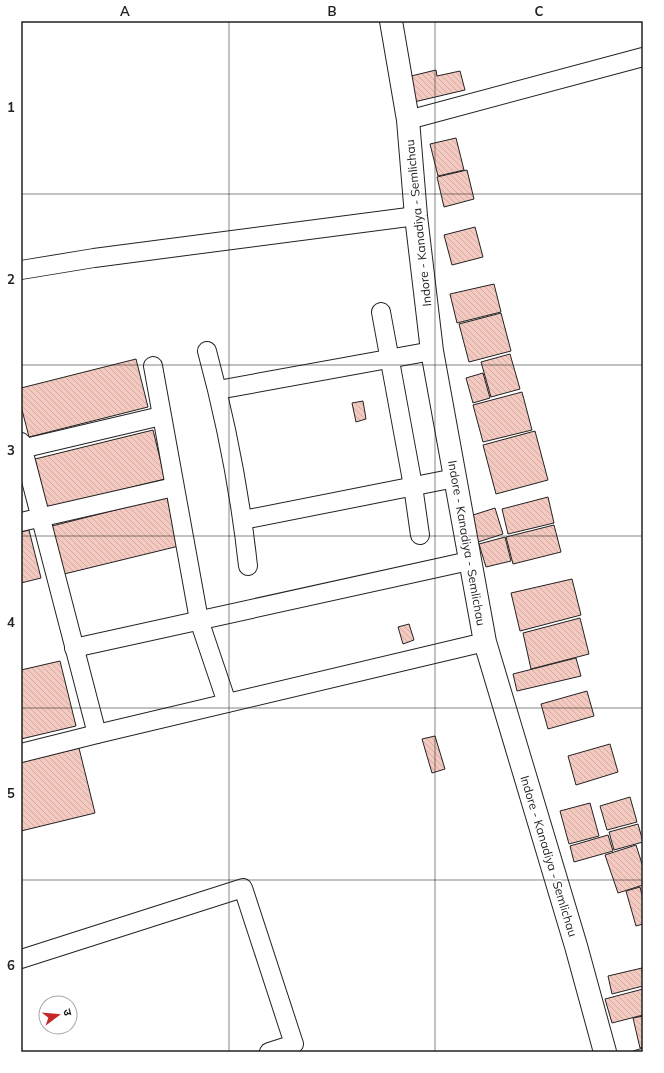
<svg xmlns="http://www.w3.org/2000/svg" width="664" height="1073" viewBox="0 0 664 1073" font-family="Mulish,'Noto Sans Devanagari',sans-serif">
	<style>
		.building { fill: url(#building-back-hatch); stroke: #222 }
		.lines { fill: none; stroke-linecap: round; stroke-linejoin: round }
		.minor-casing { stroke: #222; stroke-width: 20 }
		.secondary-casing { stroke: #222; stroke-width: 24 }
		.minor { stroke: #fff; stroke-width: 18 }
		.secondary { stroke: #fff; stroke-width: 22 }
		.grid { fill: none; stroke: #222; stroke-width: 1; stroke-opacity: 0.55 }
		.labels { text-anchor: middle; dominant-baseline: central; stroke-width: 3; stroke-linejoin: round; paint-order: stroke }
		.street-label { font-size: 12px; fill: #222; stroke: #fff }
		.neatline { fill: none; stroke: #222; stroke-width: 1.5 }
		.grid-label { font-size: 13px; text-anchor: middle; font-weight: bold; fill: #222 }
	</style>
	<defs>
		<pattern id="building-back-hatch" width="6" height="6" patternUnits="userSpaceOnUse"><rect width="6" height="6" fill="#f3c9c0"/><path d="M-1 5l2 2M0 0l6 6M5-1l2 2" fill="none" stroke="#d0aca5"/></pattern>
	</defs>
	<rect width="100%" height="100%" fill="#fff"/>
	<g class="building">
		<path d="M436,70L437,76L460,71L465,90L414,102L407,77Z"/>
		<path d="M456,138L464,170L438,176L430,144Z"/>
		<path d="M467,170L474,199L444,207L437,177Z"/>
		<path d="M475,227L483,257L452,265L444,235Z"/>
		<path d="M494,284L501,312L457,323L450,294Z"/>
		<path d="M501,313L511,351L469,362L459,324Z"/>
		<path d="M510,354L520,389L491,397L481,362Z"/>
		<path d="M136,359L148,407L29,437L21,406V388Z"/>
		<path d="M483,373L490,398L473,403L466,378Z"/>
		<path d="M522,392L532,430L483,442L473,405Z"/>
		<path d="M363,401L366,419L356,422L352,403Z"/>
		<path d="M153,430L165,479L47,508L35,459Z"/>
		<path d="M535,431L548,480L496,494L483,445Z"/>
		<path d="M167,497L179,546L60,575L48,527Z"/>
		<path d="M548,497L554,523L508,534L502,509Z"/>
		<path d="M495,508L503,534L478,542L470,516Z"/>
		<path d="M554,525L561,552L513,564L506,537Z"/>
		<path d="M29,530L41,578L21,583V532Z"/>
		<path d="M505,537L511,561L486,567L479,544Z"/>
		<path d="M572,579L581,615L520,631L511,593Z"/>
		<path d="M580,618L589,654L531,669L523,633Z"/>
		<path d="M409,624L414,640L403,644L398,627Z"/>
		<path d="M576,658L581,676L517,691L513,674Z"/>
		<path d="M60,661L76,726L21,739V670Z"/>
		<path d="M587,691L594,716L548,729L541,704Z"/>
		<path d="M435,736L445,769L432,773L422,739Z"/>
		<path d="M610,744L618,772L576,785L568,756Z"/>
		<path d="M79,748L95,813L21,831V762Z"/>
		<path d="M630,797L637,822L607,830L600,806Z"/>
		<path d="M590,803L599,836L569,844L560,811Z"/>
		<path d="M638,824L643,842L614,850L609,832Z"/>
		<path d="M608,835L613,851L574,862L570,846Z"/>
		<path d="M636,845L643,867V885L618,893L605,855Z"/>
		<path d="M640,887L643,899V924L636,926L626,891Z"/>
		<path d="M642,968L643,986L612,994L608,976Z"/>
		<path d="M643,989V1015L612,1023L605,999Z"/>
		<path d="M643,1016V1047L640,1048L633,1018Z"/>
		<path d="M643,1048V1052H633V1051Z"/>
	</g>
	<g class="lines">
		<defs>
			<g id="minor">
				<path d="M408,120L643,57"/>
				<path d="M21,270L94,258L416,216"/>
				<path d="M381,312L413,486L420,535"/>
				<path d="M207,351C226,421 240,493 248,566"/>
				<path d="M153,366L199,620L227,703"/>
				<path d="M218,390L432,351"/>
				<path d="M21,442L97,734L485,642"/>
				<path d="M21,449L161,416"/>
				<path d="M243,520L455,478"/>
				<path d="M21,522L174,487"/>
				<path d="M74,648L469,561"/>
				<path d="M21,753L97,734"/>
				<path d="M21,959L243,888L294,1044L269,1052"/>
			</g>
			<path id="secondary" d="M391,21L408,120L416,216L432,351L485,642L576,946L605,1052"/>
		</defs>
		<use href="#minor" class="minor-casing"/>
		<use href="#secondary" class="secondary-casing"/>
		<use href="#minor" class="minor"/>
		<use href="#secondary" class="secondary"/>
	</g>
	<path class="grid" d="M229,21V1052M435,21V1052M21,194H643M21,365H643M21,536H643M21,708H643M21,880H643"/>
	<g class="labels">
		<g class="street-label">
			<text transform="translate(418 223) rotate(-96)">Indore - Kanadiya - Semlichau</text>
			<text transform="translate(467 543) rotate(80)">Indore - Kanadiya - Semlichau</text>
			<text transform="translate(549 856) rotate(73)">Indore - Kanadiya - Semlichau</text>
		</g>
	</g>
	<rect width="664" height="1073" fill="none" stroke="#ffffff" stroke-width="44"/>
	<g transform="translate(58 1015) rotate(74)"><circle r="19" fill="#ffffff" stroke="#a7a7a7"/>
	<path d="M0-3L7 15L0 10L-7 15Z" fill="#c62828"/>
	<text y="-6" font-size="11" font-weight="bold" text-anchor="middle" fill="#222222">उ</text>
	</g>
	<rect x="22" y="22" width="620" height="1029" class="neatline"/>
	<g class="grid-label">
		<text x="125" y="16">A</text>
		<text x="332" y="16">B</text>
		<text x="539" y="16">C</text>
		<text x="11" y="112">1</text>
		<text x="11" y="284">2</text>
		<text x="11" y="455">3</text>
		<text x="11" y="627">4</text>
		<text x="11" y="798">5</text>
		<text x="11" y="970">6</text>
	</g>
</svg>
